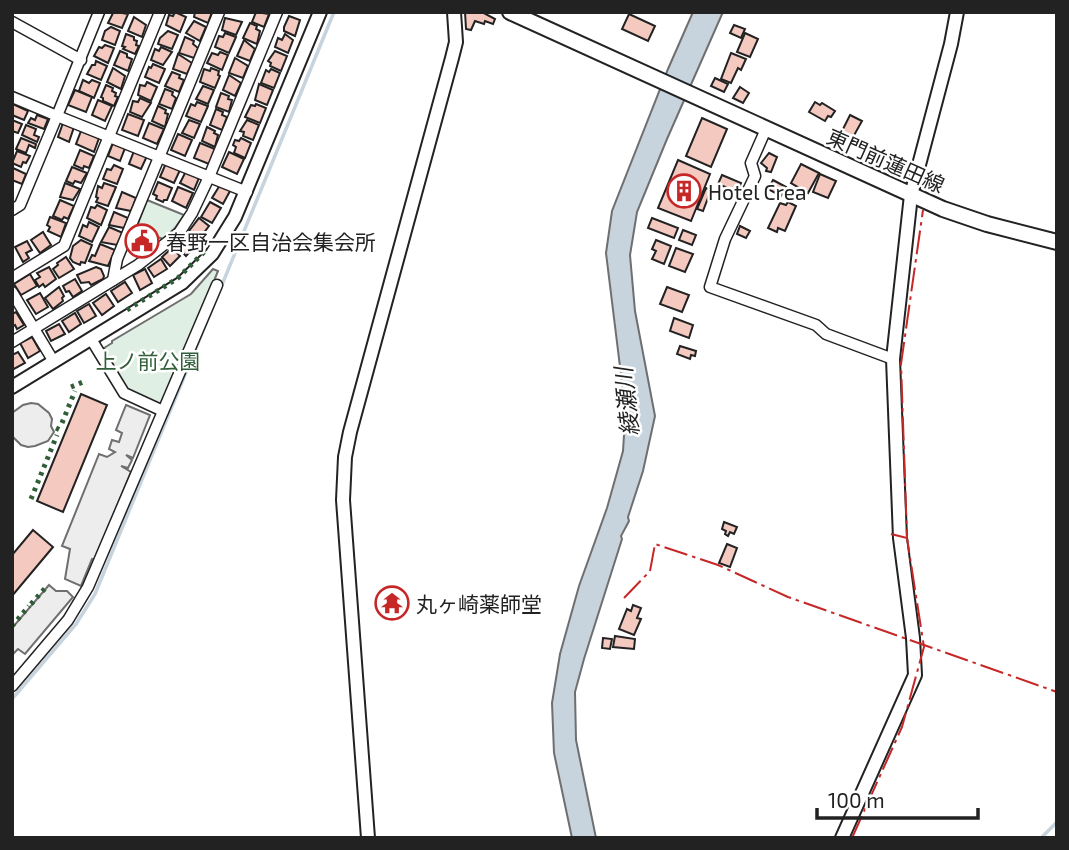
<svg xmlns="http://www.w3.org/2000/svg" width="1069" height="850" viewBox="0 0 1069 850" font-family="'Exo 2','Noto Sans JP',sans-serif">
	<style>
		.green { fill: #e0efe3; stroke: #6f6f6f; stroke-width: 2 }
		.parking { fill: #ededed; stroke: #6f6f6f; stroke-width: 2 }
		.water { fill: #c7d3dd; stroke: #6f6f6f; stroke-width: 2 }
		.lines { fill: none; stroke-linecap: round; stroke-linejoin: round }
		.stream { stroke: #c7d3dd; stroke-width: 3.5 }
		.building { fill: #f3c9c0; stroke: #222; stroke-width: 2 }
		.minor-casing { stroke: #222; stroke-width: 13 }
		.tertiary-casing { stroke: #222; stroke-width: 16 }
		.secondary-casing { stroke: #222; stroke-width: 18 }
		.minor { stroke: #fff; stroke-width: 10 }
		.tertiary { stroke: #fff; stroke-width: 12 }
		.secondary { stroke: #fff; stroke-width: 14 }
		.hedge { stroke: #2f5e38; stroke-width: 5; stroke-dasharray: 3.5 5; stroke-linecap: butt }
		.power { stroke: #c62828; stroke-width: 2; stroke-dasharray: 24 5 3.5 5; stroke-linecap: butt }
		.labels { text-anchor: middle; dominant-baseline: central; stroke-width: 5; stroke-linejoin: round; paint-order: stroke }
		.street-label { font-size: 21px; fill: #222; stroke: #fff }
		.poi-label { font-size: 21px; fill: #222; stroke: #fff; text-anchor: start }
		.park-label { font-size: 21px; fill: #2f5e38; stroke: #fff }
		.water-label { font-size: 23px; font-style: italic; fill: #222; stroke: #fff }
	</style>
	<rect width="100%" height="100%" fill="#fff"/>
	<g class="green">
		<path d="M147,200L184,215L175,228L163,239L136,229Z"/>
		<path d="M213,269L218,271L165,401L159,405L128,392L104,348L112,343V341L191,294Z"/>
	</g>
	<g class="parking">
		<path d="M31,403L38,404L49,413L52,419L51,426L54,432L48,441L35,446L28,447L21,445L12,436V413L23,405Z"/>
		<path d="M126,405L150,415L133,458L126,455L132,460L128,468L121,466L131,472L95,560L92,559L81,586L65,579L70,549L62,546L99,454L107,457L115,452L109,449L112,440L119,442L122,433L116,430Z"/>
		<path d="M49,585L56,591H67L73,597L25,654L18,649L12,655V628Z"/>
	</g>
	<path class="water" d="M693,12H723L667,139L637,212L630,255L635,311L655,416L643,471L628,517L629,521L621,536L622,539L584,659L575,692L576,740L596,838H572L554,753L552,703L560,654L579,586L607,508L623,451L625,419L622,383L606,253L612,211L668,69Z"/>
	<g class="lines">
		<g class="stream">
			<path d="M12,699L76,624L95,594L334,12"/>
			<path d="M1041,838L1057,822"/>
		</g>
	</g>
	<g class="building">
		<path d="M116,12L128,14L122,28L108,23L113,13Z"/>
		<path d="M175,12L186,17L180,32L166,25L169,15L173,16Z"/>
		<path d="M195,12H212L208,23L194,17Z"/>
		<path d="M256,12L269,14L264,27L252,22Z"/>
		<path d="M465,12H482L495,19L493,24L485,21L484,24L475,21L471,30L466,29Z"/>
		<path d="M629,14L655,26L648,41L622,29Z"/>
		<path d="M289,16L300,20L295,36L284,31V27Z"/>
		<path d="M134,17L146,25L142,37L128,31Z"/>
		<path d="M225,18L242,22L236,35L222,30Z"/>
		<path d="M194,21L206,27L200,41L186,33Z"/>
		<path d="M250,23L257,26L256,29L260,31L257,44L243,38Z"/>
		<path d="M734,25L745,29L741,38L730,33Z"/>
		<path d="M111,27L120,31L115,45L102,40L105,31Z"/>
		<path d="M168,31L178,35L172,49L158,44L160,38Z"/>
		<path d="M225,33L236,37L229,53L215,47L219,36L223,37Z"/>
		<path d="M745,33L758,39L750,57L737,52Z"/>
		<path d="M126,34L134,37V40L137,41L136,45L139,46L135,54L123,49L125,47L122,46Z"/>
		<path d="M285,34L293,40L288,53L275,47L278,38L282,40Z"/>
		<path d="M185,37L194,41L193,44L198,48L194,58L179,53Z"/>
		<path d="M244,40L255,49L250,61L237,56Z"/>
		<path d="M105,45L114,48L108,63L94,56L99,47L102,48Z"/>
		<path d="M161,47L172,52L163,65L151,60L155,49L159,51Z"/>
		<path d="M120,51L127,54V57L132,59L128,71L114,65Z"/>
		<path d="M275,51L287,56L281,71L270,66L271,63L268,61Z"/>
		<path d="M220,52L228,55L222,70L207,63L212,53L218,55Z"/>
		<path d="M731,53L746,59L741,70L738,68L731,83L721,79Z"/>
		<path d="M178,54L192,63L187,74L173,69Z"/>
		<path d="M235,58L248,66L243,78L229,73Z"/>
		<path d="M96,61L107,66L101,80L87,74L92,65H95Z"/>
		<path d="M153,64L165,69L159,83L145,77L149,67L151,68Z"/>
		<path d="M113,68L125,76L121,89L107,82Z"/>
		<path d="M211,68L219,71L218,75L220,76L215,88L200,82L204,69L210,71Z"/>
		<path d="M271,69L280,73L274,88L261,83L266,70L269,72Z"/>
		<path d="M172,72L180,75L179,78L184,80L179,92L165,86Z"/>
		<path d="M229,75L241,83L235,96L223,90Z"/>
		<path d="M715,78L728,84L724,92L711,86Z"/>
		<path d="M83,80L89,83L92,80L100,83L94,98L79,91Z"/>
		<path d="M147,82L157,87L151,101L138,95L140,85L145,86Z"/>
		<path d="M259,84L273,90L267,105L255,100Z"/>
		<path d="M106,85L113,88L112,91L116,93L115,96L118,97L114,106L103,101V98L101,97Z"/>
		<path d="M203,86L214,90L208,104L196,99Z"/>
		<path d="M740,87L749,93L743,103L733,98Z"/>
		<path d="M165,89L173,92L172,95L176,98L172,109L159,104Z"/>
		<path d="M75,90L92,97L86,112L68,105Z"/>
		<path d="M221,93L229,96L228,99L232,100L229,112L216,107Z"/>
		<path d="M140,98L151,103L142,117L130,112L133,101L138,102Z"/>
		<path d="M98,100L112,106L105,121L92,115Z"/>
		<path d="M197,102L208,106L201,122L186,116L191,104L195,106Z"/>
		<path d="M815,102L820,105L822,103L835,111L831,117L828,116L825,121L809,112Z"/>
		<path d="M13,104L28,111L24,120L12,115Z"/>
		<path d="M256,104L266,108L260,123L245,117L251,105L255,106Z"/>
		<path d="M158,106L166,110L165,113L168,114L165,127L152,121Z"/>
		<path d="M216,109L223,112L222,115L227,117L222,130L210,125Z"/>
		<path d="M128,114L144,120L138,136L122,130Z"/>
		<path d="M37,115L48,119L44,129L28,123L31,118L35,120Z"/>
		<path d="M850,115L862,121L852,139L841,133Z"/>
		<path d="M702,118L727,129L711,167L686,156Z"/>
		<path d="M12,120L22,124L18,133L12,131Z"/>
		<path d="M189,120L200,124L194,138L182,133Z"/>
		<path d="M247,120L259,125L253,140L243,136L244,132L240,131Z"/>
		<path d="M63,123L74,127L69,142L58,137Z"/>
		<path d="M149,123L164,129L157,144L143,138Z"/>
		<path d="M26,125L36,129L34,135L39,137L37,142L22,135Z"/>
		<path d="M207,127L215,131L214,133L218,135L215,147L202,141Z"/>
		<path d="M81,131L99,138L94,152L76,144Z"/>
		<path d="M178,134L192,140L185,156L171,150Z"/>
		<path d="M21,138L36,144L35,148L29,145L26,153L16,149Z"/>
		<path d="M241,138L251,143L245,158L234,153L236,147L233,145L235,140L239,141Z"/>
		<path d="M113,143L125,148L120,161L108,156Z"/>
		<path d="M200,143L215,149L209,164L194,158Z"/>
		<path d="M80,150L94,156L89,168L84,166L83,169L74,165Z"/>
		<path d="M17,151L30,156L26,163L23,162L21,167L12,163Z"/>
		<path d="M134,151L147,156L141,169L129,164Z"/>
		<path d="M229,152L244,159L237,174L222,167Z"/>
		<path d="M769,153L777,157L771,172L766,171L767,168L761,163Z"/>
		<path d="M678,160L710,174L691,221L658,208Z"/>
		<path d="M166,163L180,170L174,183L160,177Z"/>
		<path d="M801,164L819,173L808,193L791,183Z"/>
		<path d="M114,165L123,169L117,184L103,179L107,169L111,170Z"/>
		<path d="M72,167L87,173L81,183L75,181L73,184L66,181Z"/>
		<path d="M13,168L26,174L22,184L12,180Z"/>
		<path d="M186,171L199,178L194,190L180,183Z"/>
		<path d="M820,174L836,181L828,198L813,192Z"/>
		<path d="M722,175L741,183L737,192L718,184Z"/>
		<path d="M773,180L786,187L781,196L768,189Z"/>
		<path d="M158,182L172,188L167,200H164L163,202L156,199L157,196L153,194Z"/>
		<path d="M65,183L80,189L73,200L60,197Z"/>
		<path d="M104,183L116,187L108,206L96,202L98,198L96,197L98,186L102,188Z"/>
		<path d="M220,185L230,191L223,204L212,198Z"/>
		<path d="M178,187L193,193L186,208L172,201Z"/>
		<path d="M706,188L711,190L703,211L697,209Z"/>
		<path d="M122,192L136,198L131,211L116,208Z"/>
		<path d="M60,200L74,206L68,219L64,217L62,220L53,216Z"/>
		<path d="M210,202L221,208L212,223L201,217Z"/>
		<path d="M788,202L796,206L785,231L778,228L777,232L768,228L780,203L786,205Z"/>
		<path d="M97,205L107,210L101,225L87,218L91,207L95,208Z"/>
		<path d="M114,212L128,218L124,228L109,225Z"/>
		<path d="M50,217L66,223L61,237L48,231L50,227L47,225Z"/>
		<path d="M199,218L209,226L199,239L189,231Z"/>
		<path d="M652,218L678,228L674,238L648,228Z"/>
		<path d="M89,222L99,227L92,242L79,236L83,225L87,227Z"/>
		<path d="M740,226L750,231L746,238L737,234Z"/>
		<path d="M109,227L123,233L117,245L101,242Z"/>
		<path d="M683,230L696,235L692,245L679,240Z"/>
		<path d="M137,231L152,237L140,256L134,253L136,248L131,246Z"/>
		<path d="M43,232L51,245L40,253L31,240Z"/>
		<path d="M188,234L198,243L186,256L176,246Z"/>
		<path d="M81,240L92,245L85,263L81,262L80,265L73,262L70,258L73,246Z"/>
		<path d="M656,240L671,246L664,264L652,259L656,251L652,249Z"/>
		<path d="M27,241L32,250L26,253L29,258L23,262L15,247Z"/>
		<path d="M100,244L115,250L108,266L89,261L92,255L95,256Z"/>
		<path d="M172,248L180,256L170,266L162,257Z"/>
		<path d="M676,248L693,254L685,272L669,266Z"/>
		<path d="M66,257L74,269L59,278L53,269L58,265L57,263Z"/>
		<path d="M161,259L167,269L154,277L148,268Z"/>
		<path d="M49,267L56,279L45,287L43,284L39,287L35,280L40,277L37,273Z"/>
		<path d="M96,267L101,269L104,276L103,279L91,285L89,282L81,283L77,275Z"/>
		<path d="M145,269L152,283L140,290L133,275Z"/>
		<path d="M30,274L37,286L21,295L14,284Z"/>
		<path d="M75,279L82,291L73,297L69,291L66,292L63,286Z"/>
		<path d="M125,282L132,293L118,302L111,291Z"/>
		<path d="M59,287L64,296L62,298L63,301L53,309L45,298Z"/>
		<path d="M667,287L689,295L682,312L660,304Z"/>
		<path d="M40,293L48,307L36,314L27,300Z"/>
		<path d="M106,294L114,306L102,315L93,303Z"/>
		<path d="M89,304L96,316L84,323L77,311Z"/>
		<path d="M16,312L24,325L17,329L15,325L12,327V314Z"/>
		<path d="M75,313L81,324L69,332L62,321Z"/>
		<path d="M674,318L693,325L689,338L670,331Z"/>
		<path d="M59,324L65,334L51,341L46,331Z"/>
		<path d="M32,337L40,351L28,358L20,343Z"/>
		<path d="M680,346L696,351L695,356L691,355L690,359L677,354Z"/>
		<path d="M18,352L25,363L12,370V355Z"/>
		<path d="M81,394L107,405L63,512L37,501Z"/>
		<path d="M724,522L737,527L734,534L730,532L728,536L725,534L726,531L722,529Z"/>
		<path d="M33,530L53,547L12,596V555Z"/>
		<path d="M727,544L737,548L730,567L719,563Z"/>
		<path d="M387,597L399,599L396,610L385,608Z"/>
		<path d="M633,605L641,608L637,618L641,619L634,635L619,629L627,609L631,611Z"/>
		<path d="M615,636L635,639L634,649L613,647Z"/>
		<path d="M603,638L612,639L610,649L602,648Z"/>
	</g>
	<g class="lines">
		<defs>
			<g id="minor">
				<path d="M99,12L57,116L247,192"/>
				<path d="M12,22L81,60"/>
				<path d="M12,97L57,116L20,205L12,210"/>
				<path d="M766,129L751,163L755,176L725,239L710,287L816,325L826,334L893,359"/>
				<path d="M12,278L64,246L160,12"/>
				<path d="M113,280L117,259L219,12"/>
				<path d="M12,292L54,362"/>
				<path d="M91,339L124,393L163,411"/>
				<path d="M12,342L138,265L179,233L192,213L209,177L277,12"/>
				<path d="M12,686L68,620L88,587L217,285"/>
			</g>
			<g id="tertiary">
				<path d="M12,387L182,283L212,254L235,217L320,12"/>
				<path d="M368,838L343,500L345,457L350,432L452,58L456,42L454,12"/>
				<path d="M842,838L915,675L913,638L900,538L893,359L911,195L951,44L957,12"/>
			</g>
			<path id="secondary" d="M510,12L943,209L987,224L1057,242"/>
		</defs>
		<use href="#minor" class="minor-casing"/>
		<use href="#tertiary" class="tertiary-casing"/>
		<use href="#secondary" class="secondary-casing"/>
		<use href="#minor" class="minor"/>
		<use href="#tertiary" class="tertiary"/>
		<use href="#secondary" class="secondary"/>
		<g class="hedge">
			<path d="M127,310L178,278L205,251"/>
			<path d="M71,387L83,382"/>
			<path d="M62,423L75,391"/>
			<path d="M56,428L60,430L61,427"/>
			<path d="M31,499L57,435"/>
			<path d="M31,604L48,585"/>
			<path d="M12,626L29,606"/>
		</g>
		<g class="power">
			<path d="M891,534L907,538"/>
			<path d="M624,598L650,571L655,544L718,565L788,597L1057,692"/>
			<path d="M852,838L902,727L924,647L907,538L901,364L923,210"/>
		</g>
	</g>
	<defs>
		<symbol id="building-ring" viewBox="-11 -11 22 22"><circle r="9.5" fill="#fff" stroke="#c62828" stroke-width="1.5"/><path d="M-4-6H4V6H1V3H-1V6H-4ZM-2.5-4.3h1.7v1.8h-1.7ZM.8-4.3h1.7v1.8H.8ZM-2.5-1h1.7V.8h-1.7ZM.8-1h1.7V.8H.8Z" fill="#c62828"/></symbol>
		<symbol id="civic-ring" viewBox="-11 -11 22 22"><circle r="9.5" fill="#fff" stroke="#c62828" stroke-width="1.5"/><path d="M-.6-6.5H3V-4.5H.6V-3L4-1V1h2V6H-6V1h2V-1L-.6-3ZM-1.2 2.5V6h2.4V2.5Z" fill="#c62828"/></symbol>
		<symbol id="temple-ring" viewBox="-11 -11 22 22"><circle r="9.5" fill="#fff" stroke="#c62828" stroke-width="1.5"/><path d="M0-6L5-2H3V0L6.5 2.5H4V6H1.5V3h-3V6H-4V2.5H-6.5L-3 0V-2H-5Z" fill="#c62828"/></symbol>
	</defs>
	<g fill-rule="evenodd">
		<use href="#building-ring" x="665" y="172" width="38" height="38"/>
		<use href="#civic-ring" x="123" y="222" width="38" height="38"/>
		<use href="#temple-ring" x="373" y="584" width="38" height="38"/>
	</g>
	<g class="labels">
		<g class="street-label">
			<text transform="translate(886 160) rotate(24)">東門前蓮田線</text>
		</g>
		<g class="poi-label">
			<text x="708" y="191">Hotel Crea</text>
			<text x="166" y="241">春野一区自治会集会所</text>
			<text x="416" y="603">丸ヶ崎薬師堂</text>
		</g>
		<g class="park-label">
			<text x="148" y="360">上ノ前公園</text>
		</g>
		<g class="water-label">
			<text transform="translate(626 402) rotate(-96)">綾瀬川</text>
		</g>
	</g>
	<rect width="1069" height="850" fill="none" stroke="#222222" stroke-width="28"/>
	<path d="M817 808v10h161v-10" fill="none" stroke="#222222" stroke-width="3.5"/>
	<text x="828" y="808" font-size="21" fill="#222222" stroke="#ffffff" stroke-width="5" paint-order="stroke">100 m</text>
</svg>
